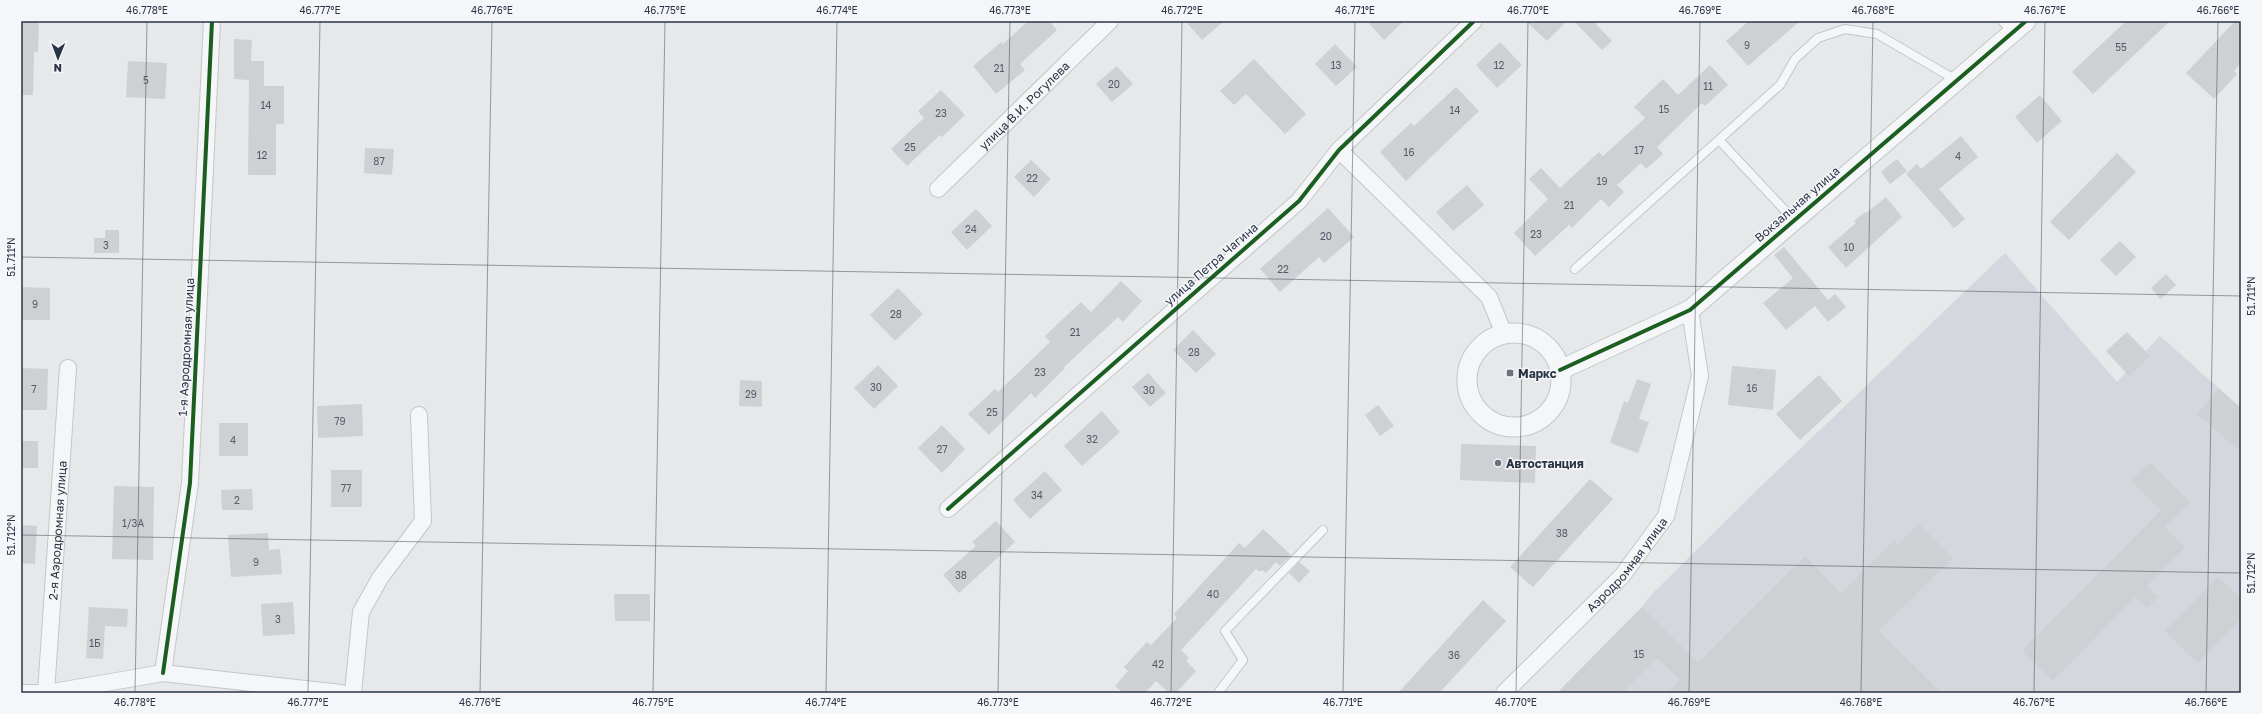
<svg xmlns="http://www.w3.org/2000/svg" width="2262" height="714" viewBox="0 0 2262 714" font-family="'Golos Text',sans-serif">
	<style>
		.built { fill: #d4d7dd }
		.building { fill: #ced0d3 }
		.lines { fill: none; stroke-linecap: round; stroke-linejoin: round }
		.service-casing { stroke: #c4c6c8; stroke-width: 10 }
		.minor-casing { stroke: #c4c6c8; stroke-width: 18 }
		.tertiary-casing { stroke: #c4c6c8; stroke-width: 21 }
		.service { stroke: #f5f6f7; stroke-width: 8 }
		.minor { stroke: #f5f6f7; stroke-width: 16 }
		.tertiary { stroke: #f5f6f7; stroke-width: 19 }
		.cycleway-casing { stroke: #f4f6f9; stroke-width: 6 }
		.cycleway { stroke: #1b5e20; stroke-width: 4 }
		.ticks { fill: none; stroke: #2b3445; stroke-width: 1; stroke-opacity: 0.45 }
		.poi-dot { fill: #6c737f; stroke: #f4f6f9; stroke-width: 1.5 }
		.labels { text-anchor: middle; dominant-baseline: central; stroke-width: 3; stroke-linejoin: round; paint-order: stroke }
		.number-label { font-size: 10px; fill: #545c69 }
		.street-label { font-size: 12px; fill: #2b3445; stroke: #f4f6f9 }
		.poi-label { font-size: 12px; font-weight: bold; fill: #2b3445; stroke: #f4f6f9; text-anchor: start }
		.neatline { fill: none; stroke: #2b3445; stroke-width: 1.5 }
		.ticks-label { font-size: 10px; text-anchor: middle; fill: #2b3445 }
	</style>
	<rect width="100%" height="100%" fill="#e6e8ea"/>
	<path class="built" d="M2005,253L2117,382L2160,336L2241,408V693H1557L1642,607L1652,594L1758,489Z"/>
	<g class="building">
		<path d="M21,21H39L38,52H34L33,95H21Z"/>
		<path d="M1028,21H1049L1057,30L1020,64L1025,70L996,94L973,66L1001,42L1003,44Z"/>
		<path d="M1185,21H1224L1202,40Z"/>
		<path d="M1367,21H1404L1384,40Z"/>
		<path d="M1526,21H1567L1547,41Z"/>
		<path d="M1574,21H1593L1612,41L1602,50Z"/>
		<path d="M1749,21H1800L1748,66L1726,41Z"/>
		<path d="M2126,21H2170L2093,94L2072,72Z"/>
		<path d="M2235,21H2241V63L2234,71L2237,74L2214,99L2186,73Z"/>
		<path d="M234,39L252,40L251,61H264V86H284V124H276V175H248L249,80L234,79Z"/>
		<path d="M1500,42L1522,65L1497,88L1476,65Z"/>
		<path d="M1335,44L1357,67L1336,86L1315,64Z"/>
		<path d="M1254,59L1306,114L1285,134L1246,94L1234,105L1220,91Z"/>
		<path d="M128,61L167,63L165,99L126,97Z"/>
		<path d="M1710,65L1728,85L1705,106L1702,103L1657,147L1663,154L1646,169L1641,163L1617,185L1624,192L1609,207L1601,199L1572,228L1569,225L1535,256L1514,233L1548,199L1529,179L1541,168L1560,188L1599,152L1603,156L1645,118L1634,107L1663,79L1678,95Z"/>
		<path d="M1117,66L1133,84L1112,102L1096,84Z"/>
		<path d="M1456,87L1479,111L1406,181L1380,152L1411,123L1414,126Z"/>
		<path d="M941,90L965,115L942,137L940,135L907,166L891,149L924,118L918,111Z"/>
		<path d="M2040,95L2062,121L2037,143L2015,117Z"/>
		<path d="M1961,136L1978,157L1939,189L1965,219L1954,228L1906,174L1917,164L1921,169Z"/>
		<path d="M365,148L394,149L392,175L364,173Z"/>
		<path d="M2117,153L2136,172L2069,240L2050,222Z"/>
		<path d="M1897,159L1907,171L1890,184L1881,172Z"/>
		<path d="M1031,160L1051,179L1034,197L1014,177Z"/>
		<path d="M1467,185L1484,205L1453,231L1436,212Z"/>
		<path d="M1886,197L1902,217L1846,268L1828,247L1856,223L1854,221L1865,212L1866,213Z"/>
		<path d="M1328,208L1354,237L1324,263L1319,257L1280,292L1260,269Z"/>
		<path d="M976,209L992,226L967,250L951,232Z"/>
		<path d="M105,230H119V253H94V238H105Z"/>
		<path d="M2120,241L2136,257L2116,276L2100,260Z"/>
		<path d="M1784,247L1828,300L1835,294L1846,307L1828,322L1815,306L1786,330L1763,303L1793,278L1774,255Z"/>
		<path d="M2166,274L2176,285L2160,299L2151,288Z"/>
		<path d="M1121,281L1142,301L1123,322L1118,317L1064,367L1065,368L1035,398L1031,393L989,435L968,414L995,389L998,392L1050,342L1045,336L1081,302L1091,312Z"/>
		<path d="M21,287L50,288V320H21Z"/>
		<path d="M898,288L923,314L895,341L870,315Z"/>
		<path d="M1193,330L1216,354L1196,373L1173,350Z"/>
		<path d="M2127,332L2150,356L2129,376L2106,351Z"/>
		<path d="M878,365L898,386L874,409L854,388Z"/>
		<path d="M1732,366L1776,370L1773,410L1728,405Z"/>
		<path d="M21,368L48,369L47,410H21Z"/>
		<path d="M1148,373L1166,393L1150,407L1132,387Z"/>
		<path d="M1819,375L1842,401L1800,440L1776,414Z"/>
		<path d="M1637,379L1651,384L1639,419L1649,422L1638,453L1610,443L1624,401L1628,403Z"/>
		<path d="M740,380L762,381V407L739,406Z"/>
		<path d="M2219,389L2241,408V452L2197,414Z"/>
		<path d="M362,404L363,436L318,438L317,406Z"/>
		<path d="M1378,405L1394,426L1380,436L1365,415Z"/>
		<path d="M1102,411L1120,432L1082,466L1064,446Z"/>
		<rect x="219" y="423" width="29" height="33"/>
		<path d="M942,425L965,449L942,473L918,448Z"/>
		<rect x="21" y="441" width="17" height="27"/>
		<path d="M1461,444L1536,446L1535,483L1460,480Z"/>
		<path d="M2150,462L2190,502L2165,527L2185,547L2147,586L2158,597L2147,608L2135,597L2053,681L2022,651L2161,510L2131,481Z"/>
		<rect x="331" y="470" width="31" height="37"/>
		<path d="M1045,471L1062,490L1030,519L1013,500Z"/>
		<path d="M1590,479L1613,499L1533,587L1510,567Z"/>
		<path d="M114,486L154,487L153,560L112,559Z"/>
		<path d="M252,489L253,510H222L221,490Z"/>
		<path d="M996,521L1015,542L959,593L943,575L976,546L972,542Z"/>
		<path d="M1919,524L1953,558L1879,631L1942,693H1667L1680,680L1657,658L1622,693H1557L1642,607L1698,663L1805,556L1841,593L1894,540L1898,544Z"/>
		<path d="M21,525L37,526L35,564L21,563Z"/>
		<path d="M1263,529L1291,555L1280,566L1276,562L1266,573L1262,570L1260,572L1256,569L1181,650L1189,658L1186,661L1196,671L1176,693H1169L1156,681L1145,693H1123L1115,686L1128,671L1124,667L1147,642L1151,645L1177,618L1174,614L1239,543L1245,548Z"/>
		<path d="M268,533L269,550L280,549L282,574L231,577L228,535Z"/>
		<path d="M1299,562L1310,571L1299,583L1289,573Z"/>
		<path d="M2218,577L2241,599V619L2198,663L2165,631Z"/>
		<path d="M614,594H650V621H615Z"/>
		<path d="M1483,600L1506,621L1439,693H1398Z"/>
		<path d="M293,602L295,634L263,636L261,604Z"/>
		<path d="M89,607L128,609L127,627L105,626L103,659L86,658Z"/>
	</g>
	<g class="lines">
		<defs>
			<g id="service">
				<path d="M2002,21L2013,32"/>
				<path d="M1719,140L1794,220"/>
				<path d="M1575,269L1780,85L1795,59L1818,38L1845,29L1877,34L1956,80"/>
				<path d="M1218,693L1243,660L1225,631L1323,530"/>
			</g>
			<g id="minor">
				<path d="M1339,150L1489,297L1504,334"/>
				<path id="s1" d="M938,189L1110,21"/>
				<path d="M948,509L1299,201L1339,150L1474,21"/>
				<path d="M163,673L190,483L212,21"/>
				<path d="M21,693H38"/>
				<path id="s2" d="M46,693L68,368"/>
				<path d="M47,693L163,673L341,693"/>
				<path d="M353,693L361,612L380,578L423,521L419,415"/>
				<path id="s3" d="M1504,693L1622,576L1666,516L1700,376L1690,310"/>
			</g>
			<g id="tertiary">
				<circle cx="1514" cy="380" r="47"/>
				<path d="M1560,370L1690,310L2026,21"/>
			</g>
		</defs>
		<use href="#service" class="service-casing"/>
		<use href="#minor" class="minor-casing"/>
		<use href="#tertiary" class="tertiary-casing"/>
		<use href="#service" class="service"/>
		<use href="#minor" class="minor"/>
		<use href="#tertiary" class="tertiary"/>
		<defs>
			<g id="cycleway">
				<path d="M1560,370L1690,310L2026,21"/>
				<path d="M948,509L1299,201L1339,150L1474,21"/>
				<path d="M163,673L190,483L212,21"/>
			</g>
		</defs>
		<use href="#cycleway" class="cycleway-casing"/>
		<use href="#cycleway" class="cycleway"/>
	</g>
	<path class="ticks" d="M21,257L2241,296M21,535L2241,573M135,693L147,21M308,693L320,21M480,693L492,21M653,693L665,21M826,693L837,21M998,693L1010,21M1171,693L1182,21M1343,693L1355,21M1516,693L1528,21M1689,693L1700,21M1861,693L1873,21M2034,693L2045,21M2206,693L2218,21"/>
	<g class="poi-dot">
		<rect x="1506" y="369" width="8" height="8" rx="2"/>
		<circle cx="1498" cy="463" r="4"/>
	</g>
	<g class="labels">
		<g class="number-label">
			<text x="1747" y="45">9</text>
			<text x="2121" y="47">55</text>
			<text x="1336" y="65">13</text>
			<text x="1499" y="65">12</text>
			<text x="999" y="68">21</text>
			<text x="146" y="80">5</text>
			<text x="1114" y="84">20</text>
			<text x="1708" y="86">11</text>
			<text x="266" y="105">14</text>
			<text x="1664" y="109">15</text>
			<text x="1455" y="110">14</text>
			<text x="941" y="113">23</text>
			<text x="910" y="147">25</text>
			<text x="1639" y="150">17</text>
			<text x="1409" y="152">16</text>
			<text x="262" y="155">12</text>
			<text x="1958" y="156">4</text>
			<text x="379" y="161">87</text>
			<text x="1032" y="178">22</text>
			<text x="1602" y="181">19</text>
			<text x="1569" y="205">21</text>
			<text x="971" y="229">24</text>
			<text x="1536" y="234">23</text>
			<text x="1326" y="236">20</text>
			<text x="106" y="245">3</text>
			<text x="1849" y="247">10</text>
			<text x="1283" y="269">22</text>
			<text x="35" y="304">9</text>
			<text x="896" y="314">28</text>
			<text x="1075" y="332">21</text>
			<text x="1194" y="352">28</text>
			<text x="1040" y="372">23</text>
			<text x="876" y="387">30</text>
			<text x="1752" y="388">16</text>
			<text x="34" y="389">7</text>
			<text x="1149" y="390">30</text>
			<text x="751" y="394">29</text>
			<text x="992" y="412">25</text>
			<text x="340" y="421">79</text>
			<text x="1092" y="439">32</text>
			<text x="233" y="440">4</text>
			<text x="942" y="449">27</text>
			<text x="346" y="488">77</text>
			<text x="1037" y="495">34</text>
			<text x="237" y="500">2</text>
			<text x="133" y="523">1/3А</text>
			<text x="1562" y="533">38</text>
			<text x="256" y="562">9</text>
			<text x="961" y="575">38</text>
			<text x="1213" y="594">40</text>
			<text x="278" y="619">3</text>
			<text x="95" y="643">1Б</text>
			<text x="1639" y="654">15</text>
			<text x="1454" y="655">36</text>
			<text x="1158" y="664">42</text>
		</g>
		<g class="street-label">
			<text stroke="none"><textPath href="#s1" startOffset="120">улица В.И. Рогулева</textPath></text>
			<text transform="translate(1797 204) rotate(-41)">Вокзальная улица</text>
			<text transform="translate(1211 264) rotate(-41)">улица Петра Чагина</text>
			<text transform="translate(186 347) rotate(-87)">1-я Аэродромная улица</text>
			<text stroke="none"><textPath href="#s2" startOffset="163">2-я Аэродромная улица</textPath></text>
			<text stroke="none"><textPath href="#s3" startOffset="178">Аэродромная улица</textPath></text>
		</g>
		<g class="poi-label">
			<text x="1518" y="373">Маркс</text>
			<text x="1506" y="463">Автостанция</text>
		</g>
	</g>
	<rect width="2262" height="714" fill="none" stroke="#f4f6f9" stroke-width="44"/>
	<g transform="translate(58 58) rotate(181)" stroke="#f4f6f9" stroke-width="3" paint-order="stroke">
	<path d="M0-3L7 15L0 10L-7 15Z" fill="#2b3445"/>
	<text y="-6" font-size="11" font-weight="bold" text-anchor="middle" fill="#2b3445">N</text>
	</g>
	<rect x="22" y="22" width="2218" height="670" class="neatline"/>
	<g class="ticks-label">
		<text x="147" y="14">46.778°E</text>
		<text x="320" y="14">46.777°E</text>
		<text x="492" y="14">46.776°E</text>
		<text x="665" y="14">46.775°E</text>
		<text x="837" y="14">46.774°E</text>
		<text x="1010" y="14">46.773°E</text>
		<text x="1182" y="14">46.772°E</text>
		<text x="1355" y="14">46.771°E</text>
		<text x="1528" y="14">46.770°E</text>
		<text x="1700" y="14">46.769°E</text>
		<text x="1873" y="14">46.768°E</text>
		<text x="2045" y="14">46.767°E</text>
		<text x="2218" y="14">46.766°E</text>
		<text transform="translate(11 257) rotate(-90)" y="4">51.711°N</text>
		<text transform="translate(2251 296) rotate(-90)" y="4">51.711°N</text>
		<text transform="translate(11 535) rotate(-90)" y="4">51.712°N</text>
		<text transform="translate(2251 573) rotate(-90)" y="4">51.712°N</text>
		<text x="135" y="706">46.778°E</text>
		<text x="308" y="706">46.777°E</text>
		<text x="480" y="706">46.776°E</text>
		<text x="653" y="706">46.775°E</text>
		<text x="826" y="706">46.774°E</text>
		<text x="998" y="706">46.773°E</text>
		<text x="1171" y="706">46.772°E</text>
		<text x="1343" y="706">46.771°E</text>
		<text x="1516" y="706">46.770°E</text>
		<text x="1689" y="706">46.769°E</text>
		<text x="1861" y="706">46.768°E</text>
		<text x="2034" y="706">46.767°E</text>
		<text x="2206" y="706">46.766°E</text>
	</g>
</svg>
